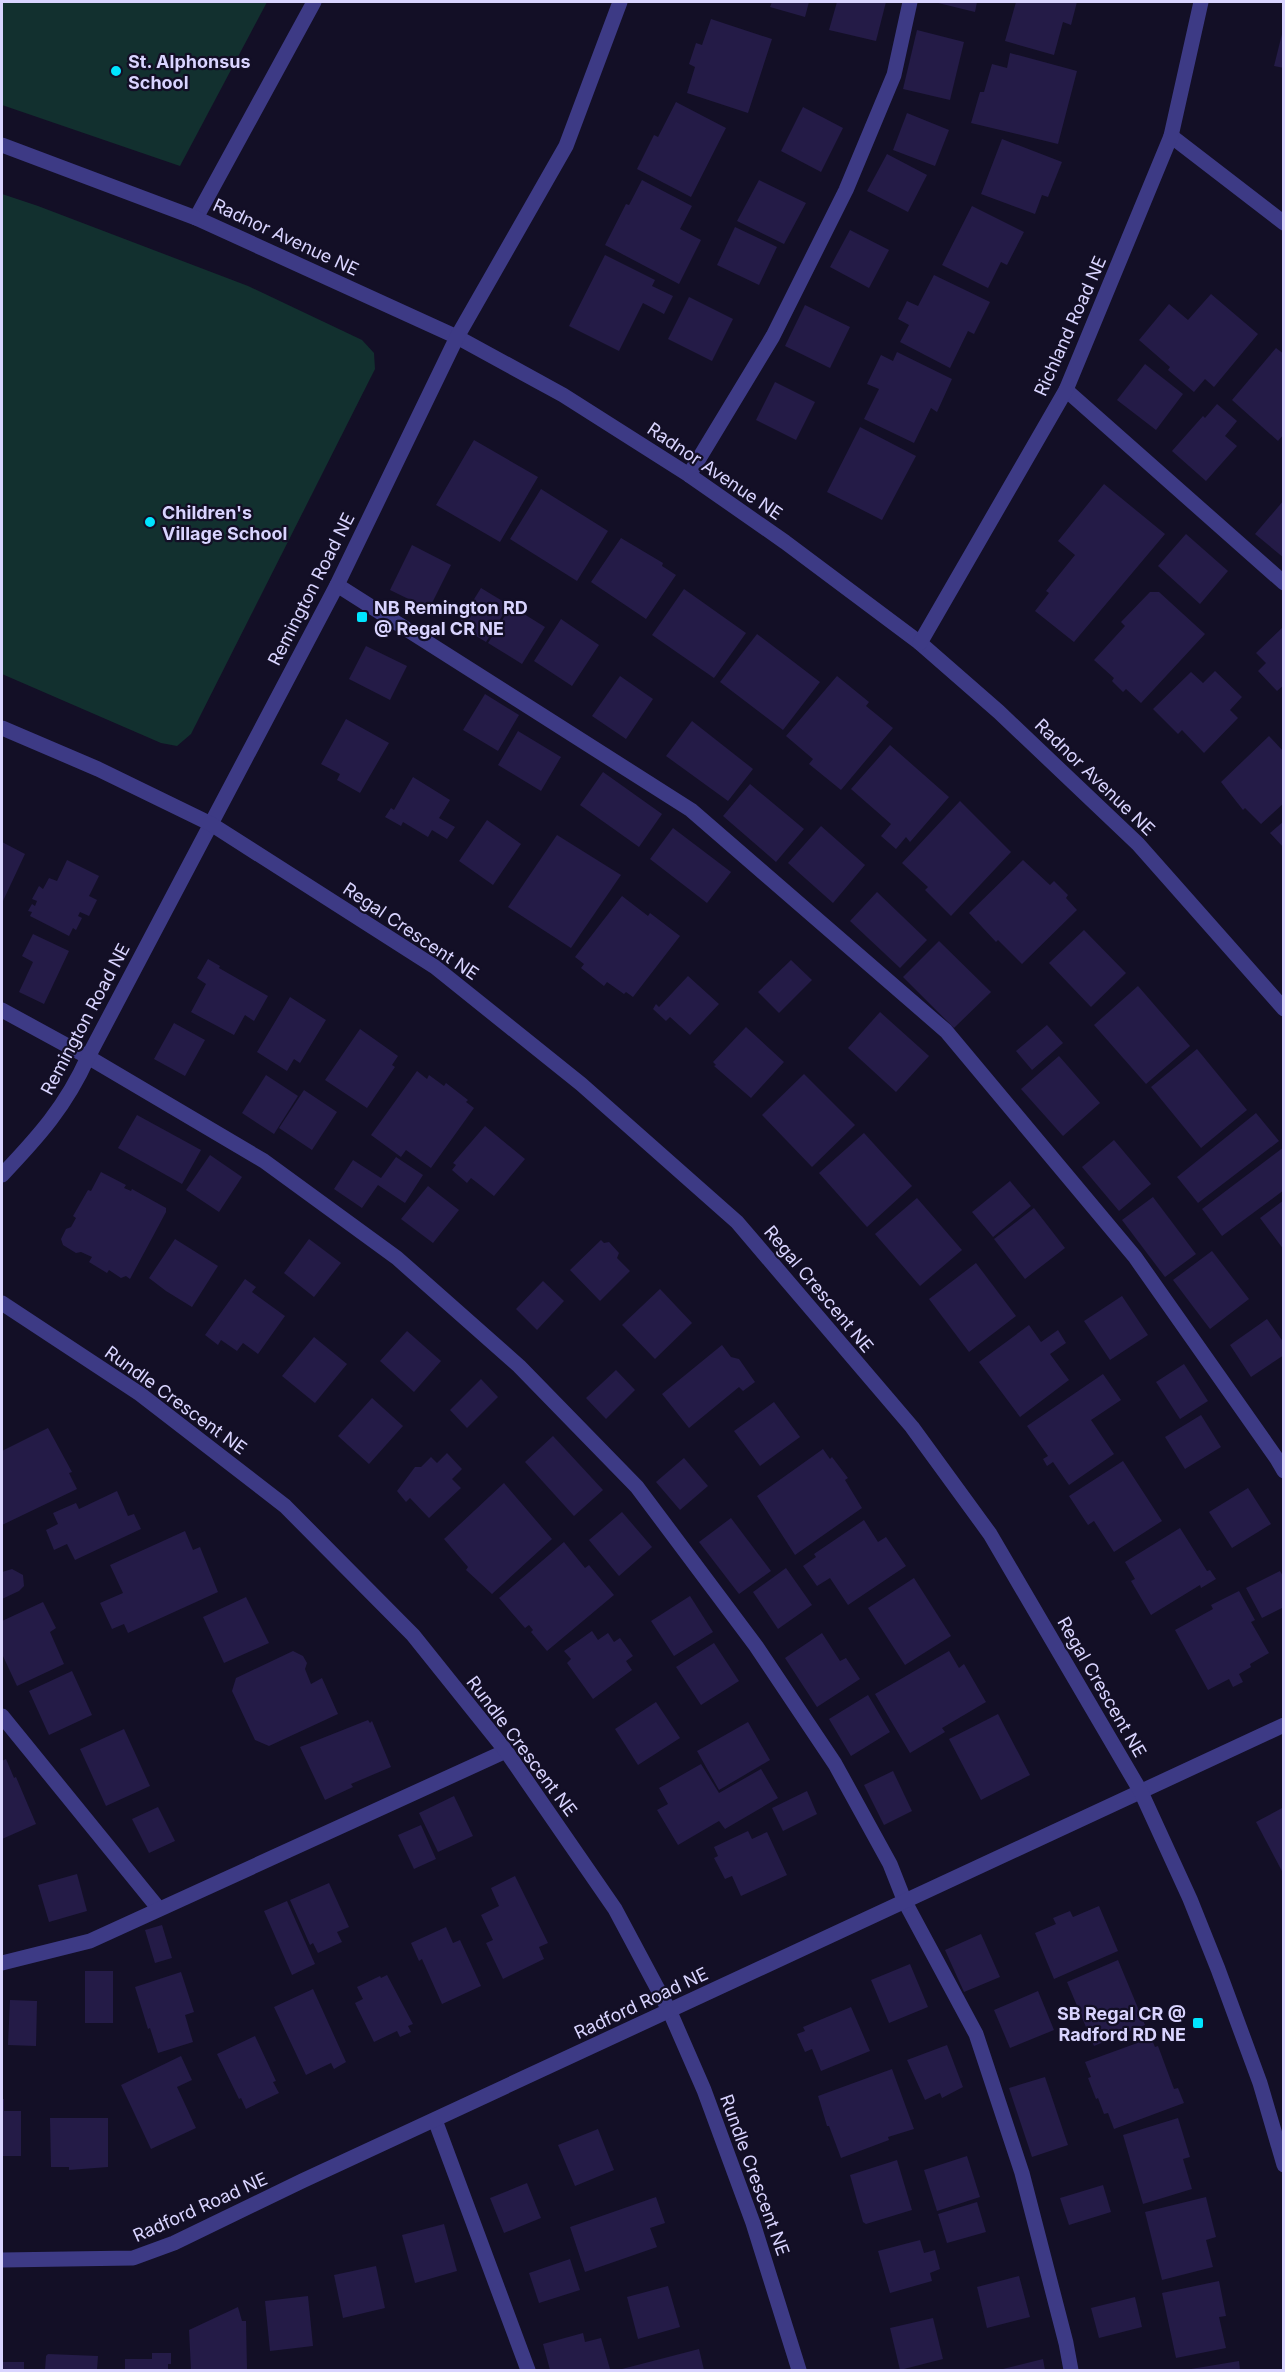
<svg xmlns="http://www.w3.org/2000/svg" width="1285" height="2372" viewBox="0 0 1285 2372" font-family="Inter,sans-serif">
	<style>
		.green { fill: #12302f }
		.building { fill: #241b47 }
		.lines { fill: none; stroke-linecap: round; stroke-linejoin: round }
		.service { stroke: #3d3a85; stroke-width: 15 }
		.minor { stroke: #3d3a85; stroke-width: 15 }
		.tertiary { stroke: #3d3a85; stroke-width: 15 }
		.poi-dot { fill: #00e5ff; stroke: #130f26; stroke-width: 2 }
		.labels { text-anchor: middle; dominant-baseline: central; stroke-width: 4.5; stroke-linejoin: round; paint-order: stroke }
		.poi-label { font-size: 18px; font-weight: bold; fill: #d9d4ff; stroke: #130f26; text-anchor: start }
		.street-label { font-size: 18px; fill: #d9d4ff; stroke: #130f26 }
	</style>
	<rect width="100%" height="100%" fill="#130f26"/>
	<g class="green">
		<path d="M2,2H267L180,166L2,105Z"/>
		<path d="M2,194L38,206L248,286L362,340L374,353L375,369L191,734L177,746L161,743L2,674Z"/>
	</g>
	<g class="building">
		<path d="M772,2H809L805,17L770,7Z"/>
		<path d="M837,2H886L876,41L829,30Z"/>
		<path d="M934,2H977L975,12Z"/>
		<path d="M1016,2H1077L1071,25L1063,22L1054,55L1005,41Z"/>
		<path d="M711,19L772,39L748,113L687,93L695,67L689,64L696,43L702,45Z"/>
		<path d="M917,30L964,42L950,100L903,89Z"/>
		<path d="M1283,30H1284V68L1274,66Z"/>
		<path d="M1010,53L1077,71L1058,144L971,123L980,92H984L992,64L1007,68Z"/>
		<path d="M676,102L726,128L691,197L637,169L654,135L658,137Z"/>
		<path d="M803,107L843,128L821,172L781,151Z"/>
		<path d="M907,113L949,130L935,166L893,150Z"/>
		<path d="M1002,139L1062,162L1048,197L1042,195L1035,214L981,194Z"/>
		<path d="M887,154L927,175L908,212L867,191Z"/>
		<path d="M642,180L692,206L680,229L701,240L679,284L605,245L626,204L629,205Z"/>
		<path d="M759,180L806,203L784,244L737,221Z"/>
		<path d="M972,206L1024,232L1007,265L1001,262L988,288L942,265Z"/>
		<path d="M735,227L777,247L759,285L717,265Z"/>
		<path d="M850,230L889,250L869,288L830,267Z"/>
		<path d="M605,255L655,280L652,286L673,296L664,314L643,303L619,351L569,326Z"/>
		<path d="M934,275L990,302L974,334L968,331L950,368L900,342L909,325L898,319L907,301L918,306Z"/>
		<path d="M1211,294L1258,334L1214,387L1205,379L1194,392L1168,370L1170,367L1139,340L1169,304L1188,320Z"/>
		<path d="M689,297L733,319L712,361L668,339Z"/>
		<path d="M805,305L850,327L830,368L785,346Z"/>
		<path d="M1276,348L1284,354V434L1278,441L1232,400Z"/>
		<path d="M897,352L952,379L937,412L931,408L914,443L864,419L879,389L867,384L881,355L893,361Z"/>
		<path d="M1145,364L1183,394L1156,430L1117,400Z"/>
		<path d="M775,382L815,402L796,440L756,420Z"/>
		<path d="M1217,404L1237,421L1225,436L1237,446L1206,481L1172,451L1203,416L1205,418Z"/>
		<path d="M860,427L916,456L882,520L827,492Z"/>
		<path d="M474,440L538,477L500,542L436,505Z"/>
		<path d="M1104,484L1165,534L1074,642L1035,611L1049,593L1046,591L1075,555L1058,541Z"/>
		<path d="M541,489L608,531L577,581L510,539Z"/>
		<path d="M1284,500V558L1255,534Z"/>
		<path d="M1186,534L1228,571L1200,604L1158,566Z"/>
		<path d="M621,538L663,563L662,566L676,575L646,619L591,582Z"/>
		<path d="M412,545L451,565L429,609L390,590Z"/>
		<path d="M481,588L509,605L486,642L458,625Z"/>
		<path d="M684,589L746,633L714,678L652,635Z"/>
		<path d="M1150,592H1159L1205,634L1141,703L1126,689L1123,692L1112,681L1114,678L1094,660L1125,626L1121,622Z"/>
		<path d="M511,606L545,627L522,664L488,643Z"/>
		<path d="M561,619L599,645L572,686L534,661Z"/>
		<path d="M1284,626V685L1277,691L1258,671L1266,663L1256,653Z"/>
		<path d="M757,634L820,682L783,730L720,682Z"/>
		<path d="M366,646L407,666L390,700L349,679Z"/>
		<path d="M1215,671L1242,697L1230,710L1238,718L1204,753L1182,730L1178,734L1153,709L1191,672L1203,683Z"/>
		<path d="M620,676L653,699L626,739L592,716Z"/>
		<path d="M837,676L869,702L866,706L893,728L841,790L809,764L813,759L786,736Z"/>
		<path d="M485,694L519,715L498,751L463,730Z"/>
		<path d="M346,719L389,743L360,793L337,780L340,774L321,764Z"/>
		<path d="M692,721L753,769L728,801L666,756Z"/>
		<path d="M518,731L561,757L541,791L498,765Z"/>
		<path d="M1269,736L1284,752V803L1261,824L1245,808L1243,810L1221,782Z"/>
		<path d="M890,745L949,797L910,842L906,837L896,849L881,836L891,824L851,789Z"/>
		<path d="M603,772L662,814L639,847L580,805Z"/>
		<path d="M413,777L450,800L439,818L455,827L447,839L432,830L428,837L403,822L401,826L385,817L391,808L394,810Z"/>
		<path d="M750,784L804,829L776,862L723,816Z"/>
		<path d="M960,801L1011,852L951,916L925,890L928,887L902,863Z"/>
		<path d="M487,820L521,844L493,885L459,861Z"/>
		<path d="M1284,821V848L1270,833Z"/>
		<path d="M821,826L865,865L833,903L788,863Z"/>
		<path d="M673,828L731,872L707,903L650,859Z"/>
		<path d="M557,835L621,875L571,948L508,907Z"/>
		<path d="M2,842L25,854L2,903Z"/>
		<path d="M67,860L99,876L89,896L97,900L89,916L80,912L78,916L82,918L76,930L73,928L69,936L30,916L32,912L28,911L32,904L35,906L37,901L32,899L39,886L43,889L49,878L57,881Z"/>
		<path d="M1023,860L1050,885L1054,881L1068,895L1066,898L1077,910L1022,964L998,940L996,942L969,913Z"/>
		<path d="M877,892L927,940L900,968L850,921Z"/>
		<path d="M622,896L648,916L650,913L680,936L633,997L626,992L624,994L607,982L604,986L581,968L584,964L575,957Z"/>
		<path d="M1084,930L1126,973L1091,1007L1049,963Z"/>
		<path d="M33,934L69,951L44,1004L19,992L33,962L22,956Z"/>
		<path d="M939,941L991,992L954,1028L903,977Z"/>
		<path d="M208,959L220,966L219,968L268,996L254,1021L245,1015L234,1035L191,1012L206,984L197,978Z"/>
		<path d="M791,960L812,980L779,1013L758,992Z"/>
		<path d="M688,976L719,1004L690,1035L670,1017L666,1021L653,1009L656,1004L659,1007Z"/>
		<path d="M1138,986L1190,1046L1146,1084L1094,1025Z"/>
		<path d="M290,997L326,1020L300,1063L294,1059L287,1071L257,1052Z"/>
		<path d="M880,1012L929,1056L896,1092L848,1048Z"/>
		<path d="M174,1023L205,1040L185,1076L154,1059Z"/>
		<path d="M1047,1025L1063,1043L1032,1070L1016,1051Z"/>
		<path d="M746,1027L784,1062L751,1098L714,1066L716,1065L713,1062Z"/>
		<path d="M360,1029L398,1056L392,1065L395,1067L367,1108L325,1080Z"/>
		<path d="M1197,1049L1247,1110L1201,1148L1151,1087Z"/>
		<path d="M1059,1056L1100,1103L1063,1136L1021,1089Z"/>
		<path d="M417,1071L427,1079L429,1075L444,1086L446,1083L468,1100L466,1102L474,1108L431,1168L406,1150L401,1157L371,1135Z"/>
		<path d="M804,1074L855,1125L812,1167L762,1115Z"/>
		<path d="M266,1075L298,1096L274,1134L242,1113Z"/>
		<path d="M304,1090L337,1112L312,1150L279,1128Z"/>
		<path d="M1256,1113L1279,1141L1198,1203L1177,1177Z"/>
		<path d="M137,1115L201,1150L182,1184L118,1148Z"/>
		<path d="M485,1126L525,1159L494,1196L471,1178L467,1183L452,1170L456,1165L453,1163Z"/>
		<path d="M864,1133L912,1186L867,1227L819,1173Z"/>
		<path d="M1114,1140L1151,1184L1119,1211L1082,1167Z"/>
		<path d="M1284,1147V1190L1222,1236L1202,1209Z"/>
		<path d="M210,1155L242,1177L219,1212L186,1190Z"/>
		<path d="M396,1157L423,1175L405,1203L378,1185L362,1208L334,1189L353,1160L381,1178Z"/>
		<path d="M101,1172L126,1185L124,1188L131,1191L132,1189L166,1208V1212L130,1279L126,1276L121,1278L109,1270L107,1273L89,1262L92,1257L81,1252L76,1253L63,1245L61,1239L66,1229L71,1227L76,1218L73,1216L88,1190L91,1191Z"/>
		<path d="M1010,1181L1031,1206L993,1237L972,1212Z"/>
		<path d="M428,1186L459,1210L433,1243L401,1219Z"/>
		<path d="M1153,1197L1196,1254L1165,1277L1122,1220Z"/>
		<path d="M917,1198L962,1250L920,1286L875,1234Z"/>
		<path d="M1284,1200V1250L1260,1218Z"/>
		<path d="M1034,1208L1065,1248L1025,1279L994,1239Z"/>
		<path d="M175,1239L218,1266L192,1307L166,1291L149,1278Z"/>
		<path d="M309,1239L341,1263L314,1297L284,1273Z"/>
		<path d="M601,1240L604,1243L609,1242L619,1253L617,1258L630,1271L600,1301L570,1270Z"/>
		<path d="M1212,1251L1249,1299L1210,1329L1173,1280Z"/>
		<path d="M976,1263L1016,1316L969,1352L929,1299Z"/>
		<path d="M245,1279L256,1287L252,1292L285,1316L258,1354L243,1343L237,1351L221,1340L218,1345L205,1335Z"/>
		<path d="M543,1281L564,1301L537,1330L516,1309Z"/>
		<path d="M660,1289L692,1323L655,1359L622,1325Z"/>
		<path d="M1122,1296L1148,1335L1110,1360L1084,1321Z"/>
		<path d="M1267,1319L1284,1343V1355L1251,1377L1230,1345Z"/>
		<path d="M1029,1325L1041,1342L1058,1330L1066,1343L1050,1354L1069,1380L1020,1417L979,1362Z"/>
		<path d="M407,1331L441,1361L414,1392L380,1361Z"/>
		<path d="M314,1337L347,1364L315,1403L282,1376Z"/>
		<path d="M722,1345L731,1357L739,1359L755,1382L743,1391L739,1387L689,1428L662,1394Z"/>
		<path d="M1184,1364L1208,1401L1180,1419L1156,1382Z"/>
		<path d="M616,1370L635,1390L606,1419L586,1398Z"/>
		<path d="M1103,1374L1121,1400L1091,1420L1114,1454L1069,1485L1053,1462L1047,1466L1043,1459L1048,1456L1027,1426Z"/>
		<path d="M481,1379L498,1397L467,1428L450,1410Z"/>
		<path d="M372,1398L403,1426L369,1464L338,1436Z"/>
		<path d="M774,1402L800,1437L760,1466L734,1431Z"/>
		<path d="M1201,1415L1221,1447L1185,1469L1165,1437Z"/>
		<path d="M48,1428L72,1472L69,1473L77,1489L2,1525V1451Z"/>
		<path d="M553,1436L603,1490L574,1516L525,1462Z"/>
		<path d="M823,1449L830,1459L832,1457L848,1478L845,1480L862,1508L795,1555L757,1496Z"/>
		<path d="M447,1453L462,1469L452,1479L461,1488L429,1518L410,1498L406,1502L397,1491L415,1467H421L431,1457L437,1463Z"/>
		<path d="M684,1458L708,1486L680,1510L656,1482Z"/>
		<path d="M1123,1461L1162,1521L1114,1552L1094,1521L1088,1525L1069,1496Z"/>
		<path d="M504,1483L552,1539L492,1594L466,1570L468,1567L444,1539Z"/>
		<path d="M1248,1488L1271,1524L1232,1548L1209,1512Z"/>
		<path d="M117,1491L128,1516L134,1514L141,1529L75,1560L67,1544L54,1550L46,1530L58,1524L53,1513L76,1503L79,1509Z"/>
		<path d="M622,1512L652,1547L619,1576L589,1540Z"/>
		<path d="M731,1518L771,1571L739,1594L699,1542Z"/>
		<path d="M864,1520L878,1542L886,1537L906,1566L848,1605L830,1578L817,1586L803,1566L816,1557L814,1554Z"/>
		<path d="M1180,1528L1207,1571L1210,1570L1216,1579L1201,1588L1200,1585L1151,1615L1131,1581L1135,1579L1125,1562Z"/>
		<path d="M185,1531L193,1550L200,1547L218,1592L128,1633L124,1624L112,1629L100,1603L123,1593L110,1565Z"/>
		<path d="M564,1542L585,1568L589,1565L614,1595L547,1651L531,1632L533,1630L529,1625L525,1628L499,1598Z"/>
		<path d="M786,1568L812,1605L778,1629L753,1592Z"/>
		<path d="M12,1569L23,1575L24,1586L19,1591L2,1599V1572Z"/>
		<path d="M1280,1571L1284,1578V1607L1262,1618L1246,1588Z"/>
		<path d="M914,1578L951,1636L905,1665L868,1608Z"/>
		<path d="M1239,1591L1255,1620L1251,1622L1269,1653L1250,1664L1251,1667L1239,1674L1243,1682L1233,1687L1229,1679L1208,1690L1175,1630L1213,1609L1211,1605Z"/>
		<path d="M690,1596L713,1632L674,1656L651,1621Z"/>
		<path d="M246,1597L269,1643L224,1663L203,1617Z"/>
		<path d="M43,1602L56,1628L50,1632L64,1664L17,1686L2,1654V1621Z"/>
		<path d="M592,1631L598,1640L608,1633L614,1642L620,1638L633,1656L626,1661L632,1670L593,1699L567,1663L571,1659L564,1651Z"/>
		<path d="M822,1633L840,1661L846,1658L860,1679L817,1707L785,1658Z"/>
		<path d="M714,1643L739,1681L701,1705L676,1667Z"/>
		<path d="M293,1651L303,1656L307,1663L305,1669L311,1684L322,1678L338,1714L269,1746L255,1740L232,1691L236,1678Z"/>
		<path d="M949,1651L959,1668L964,1664L986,1702L942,1728L945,1732L910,1753L875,1694Z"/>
		<path d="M72,1671L92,1715L49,1735L29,1691Z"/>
		<path d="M868,1695L890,1732L851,1756L829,1719Z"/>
		<path d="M656,1702L680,1738L638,1765L615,1729Z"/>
		<path d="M998,1714L1030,1775L981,1800L949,1739Z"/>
		<path d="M368,1720L370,1723L372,1721L391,1767L351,1784L353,1787L325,1800L300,1747Z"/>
		<path d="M748,1722L770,1760L719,1790L697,1751Z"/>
		<path d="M124,1729L150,1786L106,1806L80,1749Z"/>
		<path d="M6,1759L14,1778L16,1777L36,1824L2,1839V1761Z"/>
		<path d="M701,1764L719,1793L761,1769L778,1798L725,1829L719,1821L678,1845L657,1810L668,1804L659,1788Z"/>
		<path d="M893,1771L912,1811L884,1825L864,1785Z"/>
		<path d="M807,1791L817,1814L783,1831L772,1808Z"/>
		<path d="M454,1796L473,1836L438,1852L419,1813Z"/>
		<path d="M158,1807L175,1841L149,1853L132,1819Z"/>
		<path d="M1284,1807V1875L1256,1822Z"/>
		<path d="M421,1825L436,1859L414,1869L398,1835Z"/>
		<path d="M748,1831L752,1839L767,1832L787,1875L741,1896L732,1876L725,1879L714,1858L718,1856L714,1847Z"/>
		<path d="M77,1874L87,1911L49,1922L38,1885Z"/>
		<path d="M515,1876L548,1943L539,1947L544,1959L503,1979L486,1943L493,1940L481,1915L499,1906L491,1888Z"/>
		<path d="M329,1883L349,1927L337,1932L342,1942L318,1953L313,1943L310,1945L290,1900Z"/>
		<path d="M287,1901L315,1964L292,1975L264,1911Z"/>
		<path d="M1099,1906L1118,1951L1054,1979L1035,1933L1056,1924L1053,1918L1070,1911L1073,1917Z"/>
		<path d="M162,1925L172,1958L155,1963L145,1930Z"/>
		<path d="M446,1927L453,1943L460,1940L481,1986L442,2004L422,1959L419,1961L411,1943Z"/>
		<path d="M981,1934L1000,1977L964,1992L945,1950Z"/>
		<path d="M1118,1960L1145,2025L1094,2046L1067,1982Z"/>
		<path d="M910,1964L928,2007L889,2023L871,1980Z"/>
		<rect x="85" y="1971" width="28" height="52"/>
		<path d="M181,1972L194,2012L185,2015L193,2042L158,2053L150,2028L148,2029L135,1987Z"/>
		<path d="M387,1975L413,2024L408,2026L411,2032L400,2037L397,2031L374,2042L355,2003L363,1999L357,1987L380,1976L381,1978Z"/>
		<path d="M313,1989L346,2062L334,2069L331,2063L306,2075L274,2007Z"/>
		<path d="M1038,1991L1054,2030L1010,2048L994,2010Z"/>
		<path d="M10,2000L37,2001L36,2046L8,2045Z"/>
		<path d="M851,2007L870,2051L821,2071L812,2049L805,2052L797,2034L805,2031L803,2027Z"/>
		<path d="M255,2036L276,2081L273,2082L279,2093L246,2109L241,2098L239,2099L217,2054Z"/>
		<path d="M1151,2038L1155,2047L1158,2046L1174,2089L1178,2088L1184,2103L1114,2129L1108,2113L1104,2114L1098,2098L1096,2099L1088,2078L1091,2077L1085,2062Z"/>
		<path d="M947,2045L963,2087L942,2098L940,2093L925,2100L907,2060Z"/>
		<path d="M181,2056L192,2080L177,2087L196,2128L151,2149L121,2085Z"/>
		<path d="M892,2069L914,2129L888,2137L889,2140L841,2158L829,2126H827L818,2096Z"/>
		<path d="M1045,2077L1068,2145L1032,2157L1009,2088Z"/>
		<path d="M2,2099H4V2111H21V2156H2Z"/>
		<path d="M50,2118H108V2167L69,2170V2167H51Z"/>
		<path d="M1178,2118L1190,2157L1183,2159L1192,2189L1143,2204L1123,2135Z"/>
		<path d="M598,2129L614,2170L575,2186L558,2145Z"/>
		<path d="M967,2156L980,2197L937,2211L924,2170Z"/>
		<path d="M897,2160L912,2210L866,2224L863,2222L850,2175Z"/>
		<path d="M527,2183L541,2218L504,2233L490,2198Z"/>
		<path d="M1103,2185L1111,2212L1069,2225L1060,2198Z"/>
		<path d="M656,2197L665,2223L650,2228L657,2247L585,2272L570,2227Z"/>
		<path d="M1206,2197L1216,2237L1206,2240L1213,2267L1162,2280L1145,2212Z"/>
		<path d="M977,2202L986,2232L947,2243L938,2214Z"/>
		<path d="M444,2224L457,2271L415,2283L402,2235Z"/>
		<path d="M920,2240L924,2253L935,2250L940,2269L930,2273L932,2281L890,2293L878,2251Z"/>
		<path d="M570,2259L580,2290L539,2303L529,2273Z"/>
		<path d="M376,2266L385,2308L343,2318L334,2275Z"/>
		<path d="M1019,2276L1030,2317L987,2328L977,2287Z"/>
		<path d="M1219,2281L1226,2316L1219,2317L1226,2348L1176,2358L1162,2293Z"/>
		<path d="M668,2286L680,2327L638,2339L627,2297Z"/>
		<path d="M308,2296L313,2346L270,2351L265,2301Z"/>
		<path d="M1135,2297L1142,2327L1099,2338L1091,2308Z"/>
		<path d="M238,2307L242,2321H246L247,2370H191L189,2330Z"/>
		<path d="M933,2318L943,2359L900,2370L890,2328Z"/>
		<path d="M583,2333L585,2342L601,2338L610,2369L603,2370H550L543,2344Z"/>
		<path d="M699,2349L704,2370H622V2369Z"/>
		<path d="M152,2353H171V2364H168V2370H125V2359H152Z"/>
		<path d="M48,2354L98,2356L97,2370H45L46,2356Z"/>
		<path d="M1043,2359L1045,2370H999Z"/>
		<path d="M1239,2361L1240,2370H1191V2369Z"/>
		<rect x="2" y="2362" width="22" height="8"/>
	</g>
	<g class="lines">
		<g class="service">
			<path d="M196,218L314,2"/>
			<path d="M1066,390L1284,583"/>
			<path d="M689,475L773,336L846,190L894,75L910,2"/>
			<path d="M337,585L691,810L946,1031L1135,1257L1277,1459L1284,1471"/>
			<path d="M2,1010L88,1057L264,1161L397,1258L519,1366L637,1487L756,1646L835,1764L890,1864L905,1902L976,2034L1022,2173L1066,2343L1071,2370"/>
			<path d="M2,1716L159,1909"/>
			<path d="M2,1963L90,1941L506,1751"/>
			<path d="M435,2120L528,2370"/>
		</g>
		<g class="minor">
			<path d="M1171,136L1284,223"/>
			<path d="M2,145L196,218L457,337L563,395L689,475L785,542L920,643L999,712L1138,844L1284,1009"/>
			<path d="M920,643L1066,390L1171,136L1201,2"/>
			<path d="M2,1175C39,1136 66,1106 88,1057L337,585L457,337L566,146L620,2"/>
			<path d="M2,1303L140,1394L285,1506L413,1635L506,1751L615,1909L670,2012L704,2090L753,2223L799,2370"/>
			<path d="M2,2260L133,2258L174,2243L302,2181L1284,1725"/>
		</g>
		<path class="tertiary" d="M2,728L98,769L211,824L435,967L581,1084L737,1222L912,1427L990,1534L1141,1792L1190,1899L1218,1969L1260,2083L1284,2165"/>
	</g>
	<g class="poi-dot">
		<circle cx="116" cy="71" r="6"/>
		<circle cx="150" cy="522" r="6"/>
		<rect x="356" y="611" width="12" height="12" rx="3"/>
		<rect x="1192" y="2017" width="12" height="12" rx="3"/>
	</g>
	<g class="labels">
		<g class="poi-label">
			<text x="128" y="61">St. Alphonsus<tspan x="128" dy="21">School</tspan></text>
			<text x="162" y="512">Children's<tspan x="162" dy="21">Village School</tspan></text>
			<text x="374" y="607">NB Remington RD<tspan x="374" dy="21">@ Regal CR NE</tspan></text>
			<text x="1186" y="2013" text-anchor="end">SB Regal CR @<tspan x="1186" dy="21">Radford RD NE</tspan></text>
		</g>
		<g class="street-label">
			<text transform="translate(286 237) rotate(25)">Radnor Avenue NE</text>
			<text transform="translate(1070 326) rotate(-66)">Richland Road NE</text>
			<text transform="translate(715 471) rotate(34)">Radnor Avenue NE</text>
			<text transform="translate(311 589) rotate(-63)">Remington Road NE</text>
			<text transform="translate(1095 777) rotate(44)">Radnor Avenue NE</text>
			<text transform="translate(411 931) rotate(34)">Regal Crescent NE</text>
			<text transform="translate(85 1019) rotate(-62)">Remington Road NE</text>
			<text transform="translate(819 1289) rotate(50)">Regal Crescent NE</text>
			<text transform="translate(176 1400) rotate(36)">Rundle Crescent NE</text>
			<text transform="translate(1102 1687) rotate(60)">Regal Crescent NE</text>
			<text transform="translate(522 1746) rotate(53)">Rundle Crescent NE</text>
			<text transform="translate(641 2003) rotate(-25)">Radford Road NE</text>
			<text transform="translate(755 2175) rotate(70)">Rundle Crescent NE</text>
			<text transform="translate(200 2207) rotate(-24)">Radford Road NE</text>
		</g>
	</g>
	<rect width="1285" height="2372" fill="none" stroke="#d9d4ff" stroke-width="6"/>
</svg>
